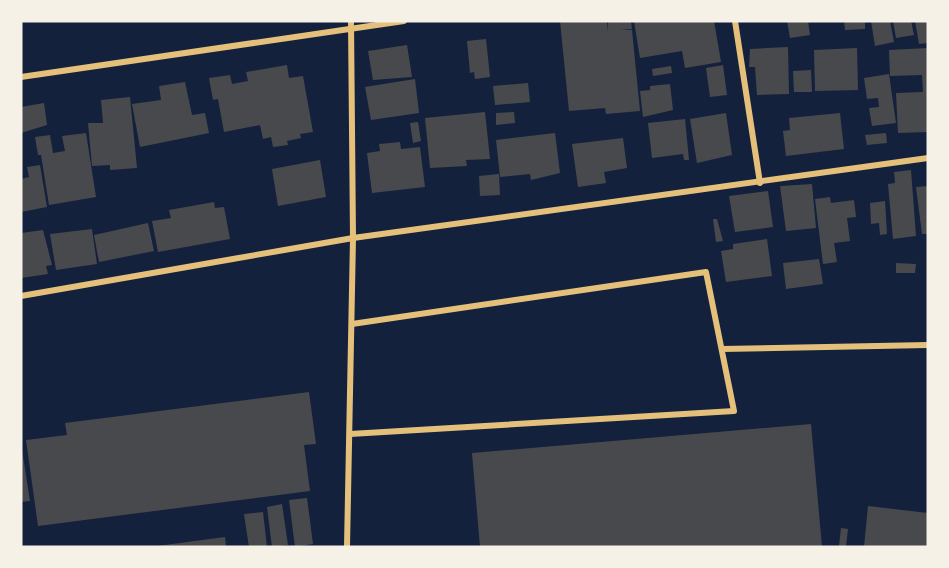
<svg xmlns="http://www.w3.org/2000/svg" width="949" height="568" viewBox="0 0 949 568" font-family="'PT Serif',serif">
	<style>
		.building { fill: #48494c }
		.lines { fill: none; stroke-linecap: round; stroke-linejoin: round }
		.minor { stroke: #e5c07b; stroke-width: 6 }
	</style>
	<rect width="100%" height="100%" fill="#14213d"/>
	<g class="building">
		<path d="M560,21H607L608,32V21H631L632,29L621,30H632L640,111L606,114L605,108L569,111Z"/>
		<path d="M634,21H714L721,62L685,68L682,51L640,58Z"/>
		<path d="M787,21H808L810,35L790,38Z"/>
		<path d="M844,21H865V29L845,30Z"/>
		<path d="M871,21H890L894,42L875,46Z"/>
		<path d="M893,21H911L914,35L896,38Z"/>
		<path d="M915,21H927L928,43L919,44Z"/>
		<path d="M486,39L490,77L475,79L474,72L470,73L467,41Z"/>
		<path d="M407,45L412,77L373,80L368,51Z"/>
		<path d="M788,47L789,94L757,95L755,67H749L750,49Z"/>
		<path d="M857,48L858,90L815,91L814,50Z"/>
		<path d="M928,48V132L898,133L896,93L923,92L922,75L890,76L889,50Z"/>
		<path d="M287,65L289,78L303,76L313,132L300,134L301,138L287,141L288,145L273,147L271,137L263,139L260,125L224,132L218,99L213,100L209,78L230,75L232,84L248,81L246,72Z"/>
		<path d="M723,65L727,95L710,97L706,68Z"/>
		<path d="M671,66L672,73L653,76L652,69Z"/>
		<path d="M811,70L812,92H794L793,71Z"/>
		<path d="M889,74L896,123L872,126L869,108L879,107L878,98L867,99L864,78Z"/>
		<path d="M415,79L419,113L371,120L365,87Z"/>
		<path d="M185,82L192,115L205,113L209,133L140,147L132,104L161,100L159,86Z"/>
		<path d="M528,83L530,102L495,105L493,86Z"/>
		<path d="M670,84L673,110L643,117L640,91L650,90V86Z"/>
		<path d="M130,97L137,168L110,170V165L92,166L88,123H103L101,100Z"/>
		<path d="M44,103L47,125L21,133V107Z"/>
		<path d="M485,112L490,159L466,160L467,166L430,168L425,118Z"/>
		<path d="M514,112L515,123L496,125V113Z"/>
		<path d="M726,113L732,155L697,163L690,119Z"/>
		<path d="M840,113L844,149L786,156L783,131L790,130L789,118Z"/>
		<path d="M685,119L689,160H684L683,154L652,158L648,123Z"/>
		<path d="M418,122L421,141L413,143L410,123Z"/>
		<path d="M86,133L96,197L49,205L41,155H38L35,137L50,135L53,153L65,151L62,136Z"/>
		<path d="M555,133L560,173L531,180L530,174L500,177L496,140Z"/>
		<path d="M886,133L887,143L867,145L865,135Z"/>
		<path d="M623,138L627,168L604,172L606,183L578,187L572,144Z"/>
		<path d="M400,142L401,149L420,147L425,187L372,193L367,153L380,151L379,144Z"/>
		<path d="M320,160L326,197L278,206L272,169Z"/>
		<path d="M40,165L47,207L21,212V179L29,177L27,167Z"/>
		<path d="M911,170L916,236L893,239L888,184L895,183L894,172Z"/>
		<path d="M499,174L500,195L480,196L479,176Z"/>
		<path d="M812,184L816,228L786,231L780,186Z"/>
		<path d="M928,186V234H922L916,187Z"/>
		<path d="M768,191L773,227L735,232L729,196Z"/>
		<path d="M830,197L831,203L854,200L856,217L847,218L850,241L834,243L837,262L823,264L815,199Z"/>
		<path d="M885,201L887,234L880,235L879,223L871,224L870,203Z"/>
		<path d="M214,202L215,208L224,207L230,239L158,252L152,221L171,218L169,210Z"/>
		<path d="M713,219H717L723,241L716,242Z"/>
		<path d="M148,223L154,251L99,262L94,235Z"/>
		<path d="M92,229L97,264L56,270L50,234Z"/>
		<path d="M43,230L52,265L46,266L48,274L21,278V233Z"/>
		<path d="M767,239L772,276L726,282L721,251L733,249V244Z"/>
		<path d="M819,259L823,284L786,289L783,263Z"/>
		<path d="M896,263L916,264L915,273H896Z"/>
		<path d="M309,392L316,444L304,445L310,491L38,526L26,440L67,435L65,423Z"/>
		<path d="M811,424L822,547H480L472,453Z"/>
		<path d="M21,443L30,501L21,502Z"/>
		<path d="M307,498L313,544L295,547L289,500Z"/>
		<path d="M282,504L288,545L272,547L267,507Z"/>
		<path d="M868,506L928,513V547H864Z"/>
		<path d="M263,512L267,547H249L244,514Z"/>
		<path d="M841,528L848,529L846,547L839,546Z"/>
		<path d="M225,537L226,547H157V546Z"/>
	</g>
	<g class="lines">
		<g class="minor">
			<path d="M735,21L760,183"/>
			<path d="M21,77L404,21"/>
			<path d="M21,296L353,238L928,158"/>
			<path d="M722,349L928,345"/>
			<path d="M350,434L734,411L706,272L352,324"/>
			<path d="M347,547L353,238L351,21"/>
		</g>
	</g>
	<rect width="949" height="568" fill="none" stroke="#f6f1e7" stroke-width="45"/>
</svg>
